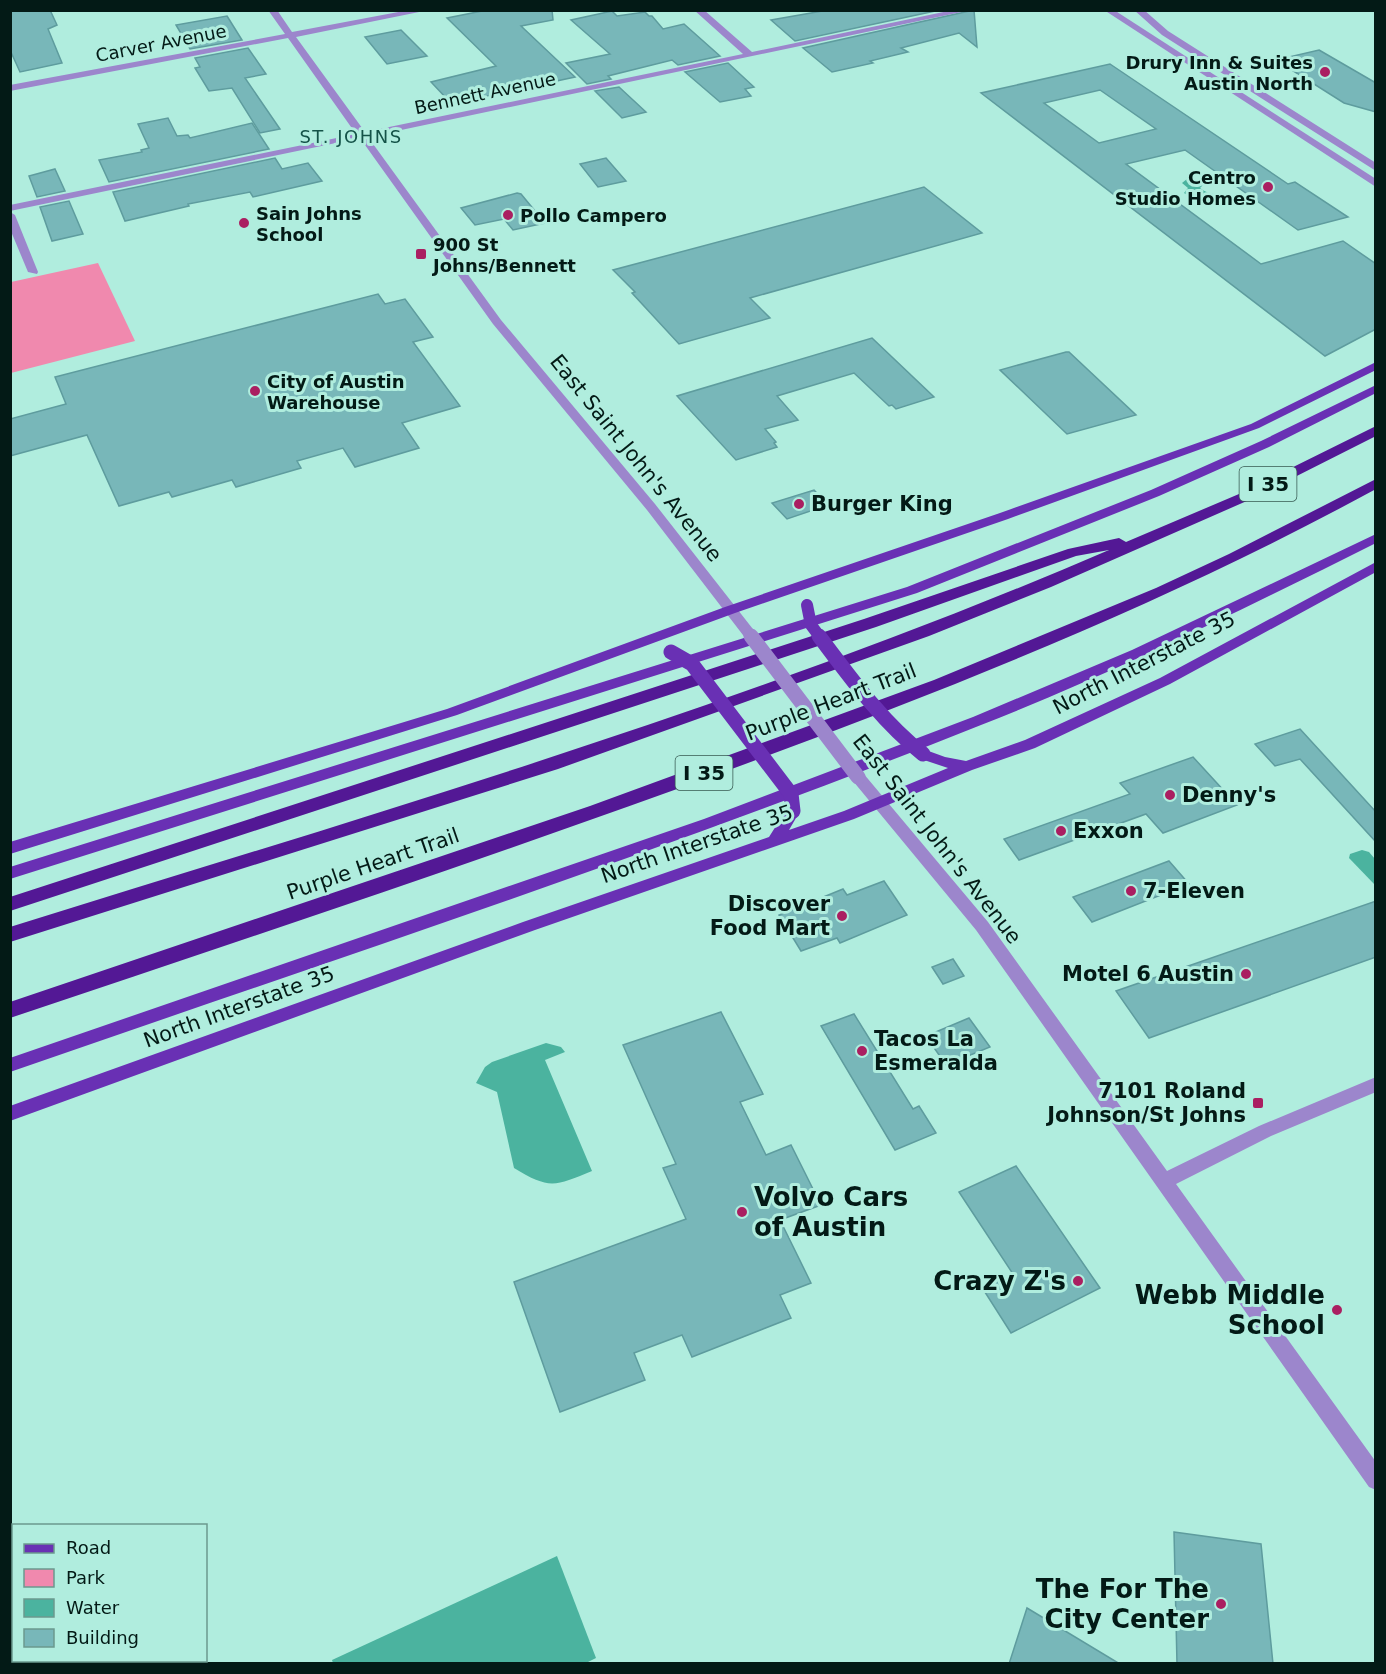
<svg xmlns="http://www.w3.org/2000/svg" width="1386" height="1674" viewBox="0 0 1386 1674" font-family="'DejaVu Sans',sans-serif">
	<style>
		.green { fill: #f089ae }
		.water { fill: #4bb39f }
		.building { fill: #78b7b9; stroke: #5e9c9e; stroke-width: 1.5; fill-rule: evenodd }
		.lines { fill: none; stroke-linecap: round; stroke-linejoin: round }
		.minor { fill: #9c86cc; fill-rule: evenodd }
		.major { fill: #6930b4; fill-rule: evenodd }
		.highway { fill: #531895; fill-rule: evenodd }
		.minor-bridge { stroke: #9c86cc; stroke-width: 15 }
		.major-bridge-far1 { stroke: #6930b4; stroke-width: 12 }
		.major-bridge { stroke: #6930b4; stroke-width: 15 }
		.poi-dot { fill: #aa1f61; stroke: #b0edde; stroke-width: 2 }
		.labels { text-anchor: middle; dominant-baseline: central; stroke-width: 6; stroke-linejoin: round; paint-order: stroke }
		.far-street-label { font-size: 18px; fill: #031a16; stroke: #b0edde }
		.far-poi-label { font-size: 18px; font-weight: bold; fill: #031a16; stroke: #b0edde; text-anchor: start }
		.far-neighbourhood-label { font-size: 18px; letter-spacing: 1.5px; fill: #145348; stroke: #b0edde }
		.shield { fill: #b0edde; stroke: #375952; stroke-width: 1.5 }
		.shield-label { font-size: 20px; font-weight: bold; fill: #031a16 }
		.street-label { font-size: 21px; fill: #031a16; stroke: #b0edde }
		.poi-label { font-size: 21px; font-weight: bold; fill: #031a16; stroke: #b0edde; text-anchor: start }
		.near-poi-label { font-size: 26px; font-weight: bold; fill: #031a16; stroke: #b0edde; text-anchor: end }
	</style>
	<rect width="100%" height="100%" fill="#b0edde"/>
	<path class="green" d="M98,263L135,341L11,373V282Z"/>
	<g class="water">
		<path d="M1187,179H1197L1204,184L1200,188C1208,195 1216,192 1224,199L1219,203C1208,203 1193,199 1184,193L1188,188L1182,183Z"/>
		<path d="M1362,850L1369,852L1375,859V885L1349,858L1350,854Z"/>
		<path d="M546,1043L561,1047L565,1052L545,1060L592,1171C555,1186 550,1190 514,1168L497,1092L476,1083L485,1067L492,1062Z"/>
		<path d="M557,1556L596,1658L586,1663H333L332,1660Z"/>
	</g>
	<g class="building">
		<path d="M10,10H50L57,25L48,29L62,63L20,72L10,50Z"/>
		<path d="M487,10H552L553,20L521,26L575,77L455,103L449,101L431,82L496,66L447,18Z"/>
		<path d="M828,10H940L795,41L771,20Z"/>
		<path d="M974,10L977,47L959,33L901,48L908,52L870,61L873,63L832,72L803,48Z"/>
		<path d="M612,11L617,16L645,12L649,16H652L663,29L684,24L720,56L678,65L672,60L608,76L611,79L587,84L566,63L610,54L571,20Z"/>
		<path d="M227,16L242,40L190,49L176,25Z"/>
		<path d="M401,30L427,56L387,64L365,37Z"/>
		<path d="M248,48L266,74L245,78L280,129L260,133L232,88L209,91L195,68L200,67L195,58Z"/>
		<path d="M1319,50L1376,83V112L1344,103L1276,60Z"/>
		<path d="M728,63L754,87L745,89L751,96L720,102L685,72Z"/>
		<path d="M1110,64L1288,184L1295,182L1348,217L1298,230L1185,150L1126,164L1261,264L1343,241L1376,264V329L1325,356L981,93ZM1100,90L1156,129L1099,143L1044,103Z"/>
		<path d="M619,87L646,112L622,118L595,91Z"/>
		<path d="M168,118L177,136L188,135L190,138L252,123L269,149L109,182L99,160L142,152L141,150L149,148L138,124Z"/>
		<path d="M275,158L282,169L308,163L322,181L253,197L250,192L188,204L189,206L125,221L113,192Z"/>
		<path d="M606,158L626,181L598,187L580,164Z"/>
		<path d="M55,169L65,191L37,197L29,176Z"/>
		<path d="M924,187L982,233L750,298L770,318L679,344L632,293L635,292L613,270Z"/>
		<path d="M517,193L521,194L545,223L513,230L504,219L475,225L461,208Z"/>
		<path d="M69,201L83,234L52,241L40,207Z"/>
		<path d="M378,294L385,304L405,299L433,337L413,342L460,406L402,423L419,448L355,467L343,448L297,461L301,468L236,487L232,480L172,497L169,492L119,506L87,435L10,456V419L66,404L55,377Z"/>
		<path d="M872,338L934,397L896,409L892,405L889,406L854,373L777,396L798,420L765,429L776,442L774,443L777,447L736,460L677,396Z"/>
		<path d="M1066,352H1069L1136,415L1067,434L1000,370Z"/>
		<path d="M814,490L828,505L787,519L772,503Z"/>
		<path d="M1300,729L1376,812V842L1300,759L1275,766L1255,744Z"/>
		<path d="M1193,757L1237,805L1163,833L1146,814L1019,860L1004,839L1130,794L1120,783Z"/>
		<path d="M1169,861L1189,884L1092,922L1073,897Z"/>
		<path d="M884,881L907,915L840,943L837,938L801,951L779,915L843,889L847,895Z"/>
		<path d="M1376,901V957L1149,1038L1116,991Z"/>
		<path d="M953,959L964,976L943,984L932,967Z"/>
		<path d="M721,1012L763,1094L740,1102L766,1155L791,1145L821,1205L780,1220L811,1283L780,1295L791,1318L692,1357L682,1335L634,1353L645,1380L560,1412L514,1282L686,1219L663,1168L676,1164L623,1045Z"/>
		<path d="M854,1014L913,1109L919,1106L936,1133L895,1150L821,1026Z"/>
		<path d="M969,1018L990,1047L946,1065L926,1036Z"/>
		<path d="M1016,1166L1100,1288L1011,1333L983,1289L1013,1274L959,1192Z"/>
		<path d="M1174,1532L1261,1544L1273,1664H1177Z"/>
		<path d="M1027,1608L1120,1664H1009Z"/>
	</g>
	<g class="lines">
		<g class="minor">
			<path d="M268,10H277L292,32L409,10H429L296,37L365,132L743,54L694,10H704L752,52L953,10H971L368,137L501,320L655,504L756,633L758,636L756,639H746L647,510L493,324L360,138L10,211V205L356,134L288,38L10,91V85L285,34Z"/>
			<path d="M1104,10H1114L1376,179V187Z"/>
			<path d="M1134,10H1144L1168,31L1376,163V171L1162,35Z"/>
			<path d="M10,212L15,215L38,272L37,274L28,272L10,229Z"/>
			<path d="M858,772L863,773L988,922L1167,1171L1259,1126L1376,1077V1092L1271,1136L1176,1184L1376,1462V1490L1369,1487L976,930L853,781L851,777Z"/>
		</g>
		<g class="major">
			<path d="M1376,362V370L1259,428L1008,519L735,613L457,715L10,854V842L447,709L725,607L1000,513L1251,424Z"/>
			<path d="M1376,385V393L1269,447L1159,496L917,593L10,879V867L907,587L1151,490L1261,441Z"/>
			<path d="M1376,534V543C1246,608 1116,672 981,725C662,852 335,959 10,1072V1058L704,819L973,717L1132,650Z"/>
			<path d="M1376,562V572L1170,684L1035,748L972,770L854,819L535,930L10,1121V1106L523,922L769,837L788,807H798L800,811L789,830L844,811L948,768L918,758L916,754L918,750L923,749L945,757L966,761L1025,740L1160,678Z"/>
		</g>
		<g class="highway">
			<path d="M1376,426V436L1249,500L1051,587L929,636L558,769L10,942V927C379,812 754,703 1109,550L1076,556L876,627L10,911V897L864,619L1068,549L1119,538L1126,542L1239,494Z"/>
			<path d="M1376,479V489C1174,599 963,684 748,763C504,853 257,935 10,1018V1002L590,806L934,680L1156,588L1229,554Z"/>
		</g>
		<path class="minor-bridge" d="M751,636L858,777"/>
		<path class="major-bridge-far1" d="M807,605L811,625L820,637"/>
		<g class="major-bridge">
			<path d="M819,636C850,677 882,722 923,754"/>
			<path d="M671,652L692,664L791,794L793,811"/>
		</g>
	</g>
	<g class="poi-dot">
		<circle cx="1325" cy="72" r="6"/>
		<circle cx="1268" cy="187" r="6"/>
		<circle cx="508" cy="215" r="6"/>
		<circle cx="244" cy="223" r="6"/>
		<rect x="415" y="248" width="12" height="12" rx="3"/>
		<circle cx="255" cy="391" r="6"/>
		<circle cx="799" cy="504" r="6"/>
		<circle cx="1170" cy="795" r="6"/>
		<circle cx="1061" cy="831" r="6"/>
		<circle cx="1131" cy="891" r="6"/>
		<circle cx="842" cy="916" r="6"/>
		<circle cx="1246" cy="974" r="6"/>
		<circle cx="862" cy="1051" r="6"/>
		<rect x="1252" y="1097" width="12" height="12" rx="3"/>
		<circle cx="742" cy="1212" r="6"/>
		<circle cx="1078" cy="1281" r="6"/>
		<circle cx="1337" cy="1310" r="6"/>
		<circle cx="1221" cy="1604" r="6"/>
	</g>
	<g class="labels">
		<g class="far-street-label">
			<text transform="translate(161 43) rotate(-11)">Carver Avenue</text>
			<text transform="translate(485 93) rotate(-12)">Bennett Avenue</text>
		</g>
		<g class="far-poi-label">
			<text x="1313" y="62" text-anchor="end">Drury Inn &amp; Suites<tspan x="1313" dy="21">Austin North</tspan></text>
			<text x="1256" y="177" text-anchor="end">Centro<tspan x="1256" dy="21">Studio Homes</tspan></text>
			<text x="256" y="213">Sain Johns<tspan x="256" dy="21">School</tspan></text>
			<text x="520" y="215">Pollo Campero</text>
			<text x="433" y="244">900 St<tspan x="433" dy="21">Johns/Bennett</tspan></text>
			<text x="267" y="381">City of Austin<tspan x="267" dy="21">Warehouse</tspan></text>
		</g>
		<g class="far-neighbourhood-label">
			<text x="351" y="136">ST. JOHNS</text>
		</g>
		<g class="shield">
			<rect x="1239.5" y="467" width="57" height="34" rx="4.5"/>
			<rect x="675.5" y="756" width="57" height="34" rx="4.5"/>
		</g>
		<g class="shield-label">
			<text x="1268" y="484">I 35</text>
			<text x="704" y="773">I 35</text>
		</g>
		<g class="street-label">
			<text transform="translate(636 458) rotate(51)">East Saint John's Avenue</text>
			<text transform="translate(1144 663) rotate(-27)">North Interstate 35</text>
			<text transform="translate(831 702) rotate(-21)">Purple Heart Trail</text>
			<text transform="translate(937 839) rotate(52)">East Saint John's Avenue</text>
			<text transform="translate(697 844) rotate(-19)">North Interstate 35</text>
			<text transform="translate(373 864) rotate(-19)">Purple Heart Trail</text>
			<text transform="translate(239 1007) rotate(-20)">North Interstate 35</text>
		</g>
		<g class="poi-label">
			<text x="811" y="504">Burger King</text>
			<text x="1182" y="795">Denny's</text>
			<text x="1073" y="831">Exxon</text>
			<text x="1143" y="891">7-Eleven</text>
			<text x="830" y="904" text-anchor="end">Discover<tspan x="830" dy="24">Food Mart</tspan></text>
			<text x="1234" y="974" text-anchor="end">Motel 6 Austin</text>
			<text x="874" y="1039">Tacos La<tspan x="874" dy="24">Esmeralda</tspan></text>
			<text x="1246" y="1091" text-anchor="end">7101 Roland<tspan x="1246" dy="24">Johnson/St Johns</tspan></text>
		</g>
		<g class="near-poi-label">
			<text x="754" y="1197" text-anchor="start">Volvo Cars<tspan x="754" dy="30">of Austin</tspan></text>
			<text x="1066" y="1281">Crazy Z's</text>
			<text x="1325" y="1295">Webb Middle<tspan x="1325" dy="30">School</tspan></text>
			<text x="1209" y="1589">The For The<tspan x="1209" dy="30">City Center</tspan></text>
		</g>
	</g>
	<rect width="1386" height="1674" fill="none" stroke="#031a16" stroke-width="24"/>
	<rect x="12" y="1524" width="195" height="138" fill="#b0edde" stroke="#6b998e" stroke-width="1.5"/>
	<rect x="24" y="1544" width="30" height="9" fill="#6930b4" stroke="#6b998e" stroke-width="1.5"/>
	<text x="66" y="1554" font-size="18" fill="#031a16">Road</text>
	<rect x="24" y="1569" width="30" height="18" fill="#f089ae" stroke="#6b998e" stroke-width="1.5"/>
	<text x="66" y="1584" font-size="18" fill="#031a16">Park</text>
	<rect x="24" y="1599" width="30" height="18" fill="#4bb39f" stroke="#6b998e" stroke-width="1.5"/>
	<text x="66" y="1614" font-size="18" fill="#031a16">Water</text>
	<rect x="24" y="1629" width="30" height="18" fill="#78b7b9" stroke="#6b998e" stroke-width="1.5"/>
	<text x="66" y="1644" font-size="18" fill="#031a16">Building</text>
</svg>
